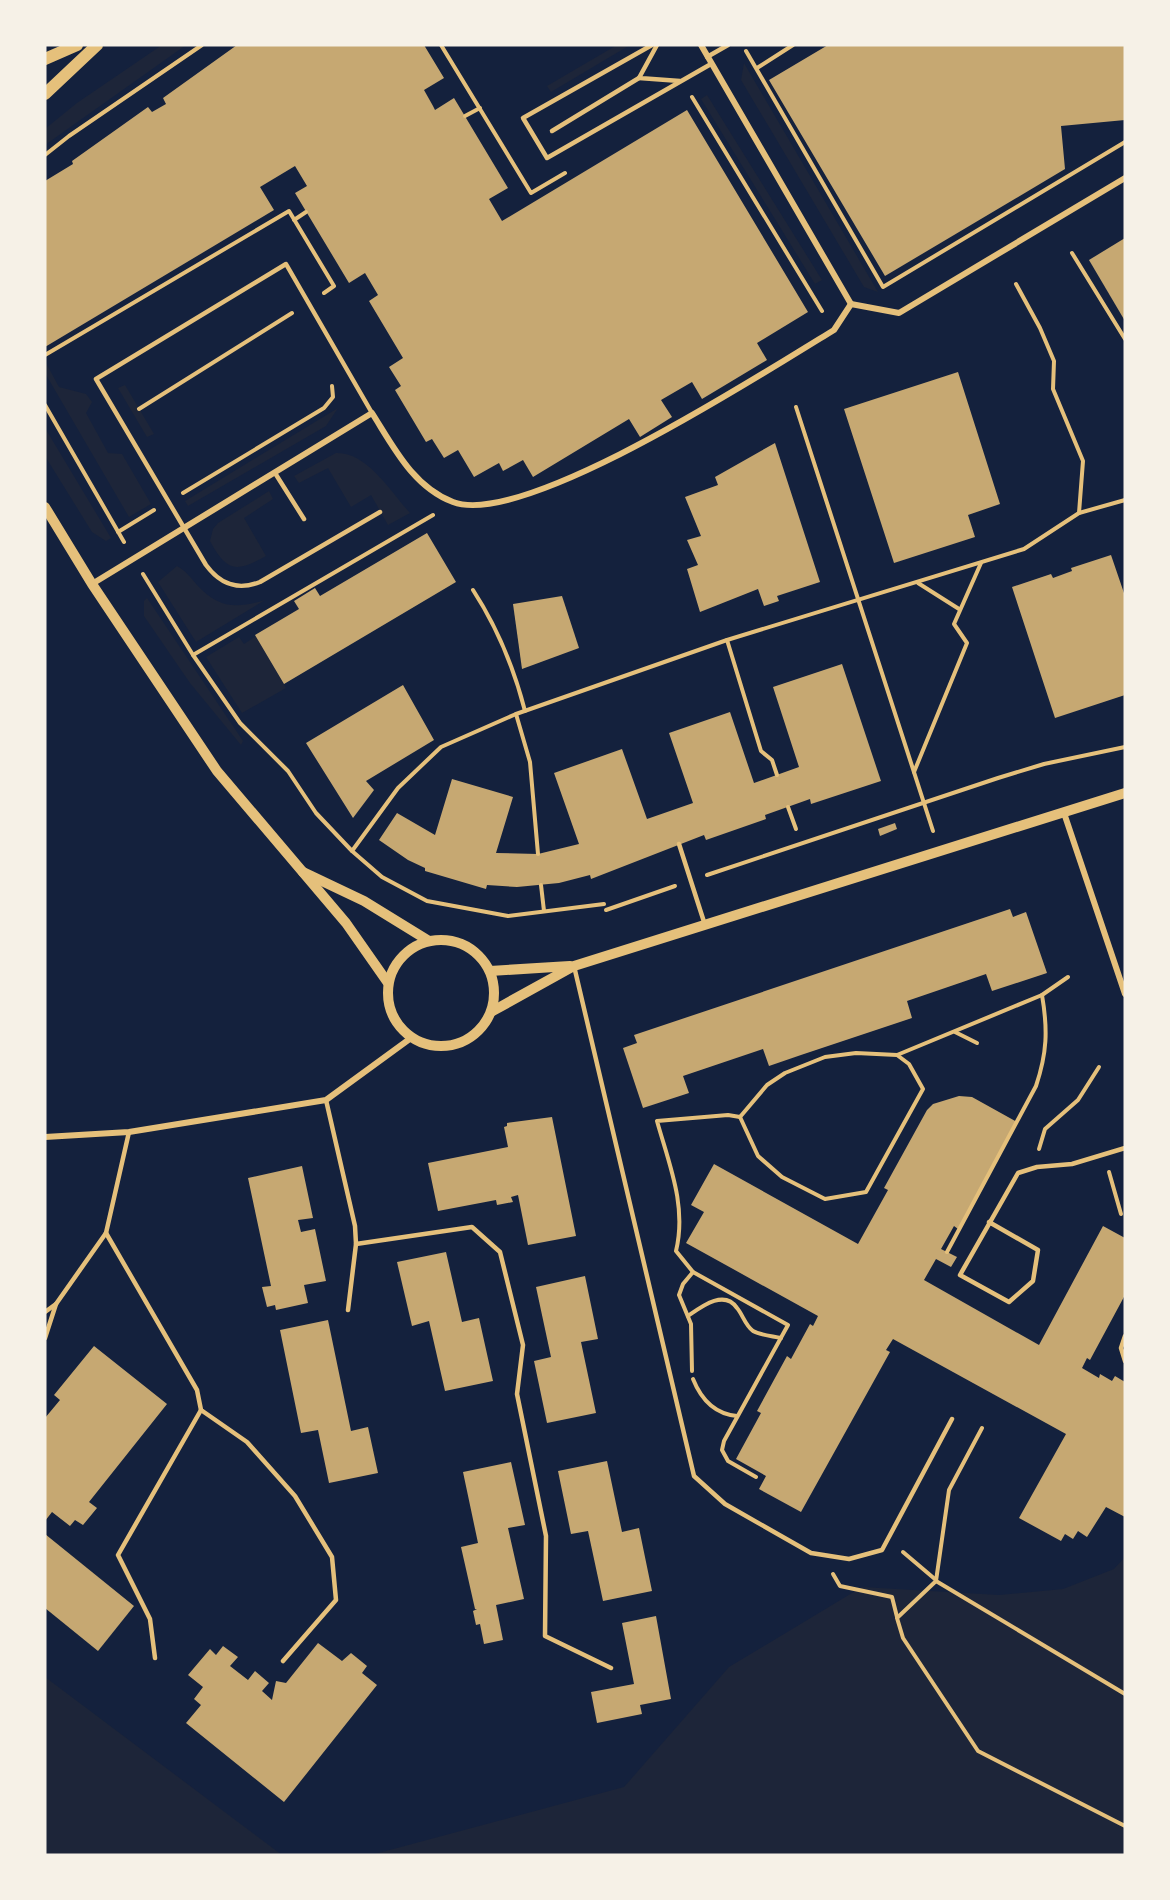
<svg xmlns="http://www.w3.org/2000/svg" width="1170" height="1900" viewBox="0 0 1170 1900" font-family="Arial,sans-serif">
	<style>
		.green { fill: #1d2539 }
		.building { fill: #c6a872 }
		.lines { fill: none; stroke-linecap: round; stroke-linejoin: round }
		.path { stroke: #e5c07b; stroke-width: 4 }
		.service { stroke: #e5c07b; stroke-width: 4.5 }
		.minor { stroke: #e5c07b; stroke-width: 6 }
		.tertiary { stroke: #e5c07b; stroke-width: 10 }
		.secondary { stroke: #e5c07b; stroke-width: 12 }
	</style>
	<rect width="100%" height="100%" fill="#14213d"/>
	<g class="green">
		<path d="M162,45H186L45,145V129L77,103Z"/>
		<path d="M617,45H630L551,92L547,86Z"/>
		<path d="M744,63L878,292L864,287L741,80Z"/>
		<path d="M707,95L822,280L815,284L701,99Z"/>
		<path d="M46,363L59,387L86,394L92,402L86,413L108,453L122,454L151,504L129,517L45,373Z"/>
		<path d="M125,385L154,434L147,437L118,388Z"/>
		<path d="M338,408L326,426L188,506L185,501Z"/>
		<path d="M45,428L111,538L106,541L92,532L45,456Z"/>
		<path d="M336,453C367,452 390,491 410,513L388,525L371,495L351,507L328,468L299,483L294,476Z"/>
		<path d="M269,491L273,499L244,518L266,556C237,572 227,573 210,541L213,529L218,523Z"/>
		<path d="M177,566C186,571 190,577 197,585C218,608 236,609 265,600L196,642L158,582Z"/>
		<path d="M147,598L243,741L241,745L190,683L144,616V601Z"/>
		<path d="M256,636L286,688L242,713L206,657L239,637L244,644Z"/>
		<path d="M1125,1557V1855H371L624,1787L729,1667L862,1587L999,1595L1063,1589L1114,1569Z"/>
		<path d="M45,1677L282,1855H45Z"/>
	</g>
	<g class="building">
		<path d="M237,45H424L444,78L424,90L433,106L435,110L454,98L508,188L489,199L502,221L687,110L808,312L757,343L767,360L702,399L692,382L661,400L672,417L640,437L629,419L533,477L523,460L503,471L499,463L474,477L458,450L444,458L432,439L426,442L395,390L401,386L389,367L403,358L369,301L378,295L365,273L349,283L295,193L307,186L295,166L260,187L274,210L45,347V181L73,164L72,161L148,107L152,112L166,104L163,98Z"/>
		<path d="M828,45H1125V120L1061,126L1065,169L885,276L769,80Z"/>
		<path d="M1125,238V321L1089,260Z"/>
		<path d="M958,372L1000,504L968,515L975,537L894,563L844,409Z"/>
		<path d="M775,443L820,582L777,596L779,601L764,606L758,589L700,612L687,569L698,565L687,540L701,536L685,497L718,485L715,477Z"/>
		<path d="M427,533L456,582L284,684L255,635L299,609L294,601L315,588L320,596Z"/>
		<path d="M1111,555L1125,596V695L1055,718L1012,587L1051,574L1053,578L1072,571L1071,568Z"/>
		<path d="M562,596L579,648L522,669L513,604Z"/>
		<path d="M842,664L881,781L811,804L810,799L765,815L766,819L706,840L704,835L591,879L590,875L559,883L517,887L487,885L486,889L425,871V868L408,860L379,840L397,813L435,835L452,779L513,797L496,853L538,854L579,844L554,773L622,749L647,819L693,803L669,733L730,712L754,783L799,767L773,687Z"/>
		<path d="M403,685L434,740L366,781L374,790L353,818L306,743Z"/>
		<path d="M895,823L897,829L880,836L878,829Z"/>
		<path d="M1010,909L1013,917L1026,912L1047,973L992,991L986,974L907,1001L912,1018L801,1055L769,1066L763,1049L683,1076L689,1093L643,1108L623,1048L637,1043L634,1035Z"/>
		<path d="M959,1096L972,1097L1017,1122L958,1229L954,1226L941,1249L957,1257L951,1267L936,1259L924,1280L1039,1345L1103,1226L1125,1238V1295L1090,1360L1087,1358L1082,1368L1099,1378L1100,1374L1112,1381L1115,1376L1125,1382V1517L1106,1507L1087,1537L1078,1531L1073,1539L1065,1534L1061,1541L1019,1518L1066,1434L893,1339L886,1350L890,1352L801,1512L759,1489L766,1476L736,1459L761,1413L757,1411L787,1356L791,1359L810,1324L813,1326L818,1316L686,1243L704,1212L691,1205L714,1164L858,1244L888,1190L884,1188L927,1110L933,1104Z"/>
		<path d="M552,1117L576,1236L528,1245L518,1195L511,1197L513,1202L497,1205L496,1200L438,1211L428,1163L508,1147L504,1127L507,1126V1123Z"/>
		<path d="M302,1166L313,1218L298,1220L301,1232L315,1229L326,1281L304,1285L308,1303L276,1310L275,1305L267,1307L262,1287L271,1286L248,1178Z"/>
		<path d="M446,1252L462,1322L479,1318L493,1381L445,1391L429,1321L412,1326L397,1262Z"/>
		<path d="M585,1276L598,1339L581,1342L596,1413L547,1423L534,1361L551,1357L536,1287Z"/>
		<path d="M328,1320L351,1431L368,1427L378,1473L329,1483L318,1430L301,1433L280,1330Z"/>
		<path d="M94,1346L167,1404L89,1502L97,1508L83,1525L75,1520L70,1526L52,1512L45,1521V1418L60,1400L54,1395Z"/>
		<path d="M607,1461L622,1532L639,1528L652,1591L603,1601L588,1531L571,1534L558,1471Z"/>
		<path d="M511,1462L525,1525L508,1528L524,1599L496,1605L503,1640L484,1644L480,1624L476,1625L473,1611L477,1609H475L461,1547L478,1543L463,1472Z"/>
		<path d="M45,1534L134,1606L98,1651L45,1608Z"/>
		<path d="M656,1616L671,1699L640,1705L642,1714L597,1723L591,1692L634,1684L622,1623Z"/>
		<path d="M318,1643L342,1661L351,1653L367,1666L362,1673L377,1685L284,1802L186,1723L201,1705L194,1699L203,1687L188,1675L210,1649L216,1655L223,1646L238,1657L230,1666L248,1680L255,1671L269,1683L262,1691L272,1700L276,1681L286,1683Z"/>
	</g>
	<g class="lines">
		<g class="path">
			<path d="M441,45L531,193L565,173"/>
			<path d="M746,51L883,287L1125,142"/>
			<path d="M757,68L793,45"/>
			<path d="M692,97L822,311"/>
			<path d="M465,116L480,108"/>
			<path d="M45,155L69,136L202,45"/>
			<path d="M294,220L306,212"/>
			<path d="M1072,253L1125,339"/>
			<path d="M45,355L289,211L334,286L324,293"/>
			<path d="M45,405L124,542"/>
			<path d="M796,407L933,831"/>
			<path d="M139,409L292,313"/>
			<path d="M183,493L324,408L333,397L332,386"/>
			<path d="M1079,513L1125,500"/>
			<path d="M118,532L154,510"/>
			<path d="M143,574L193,655L240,723L288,771L316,813L352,851L382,877L427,901L508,916L604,904"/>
			<path d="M918,583L959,609"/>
			<path d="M473,590C497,627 514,668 525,711"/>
			<path d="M727,640L761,751L772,760L777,775"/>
			<path d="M193,655L433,515"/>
			<path d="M516,714L530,762L538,854"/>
			<path d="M914,772L967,643L954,624L981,563"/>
			<path d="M788,807L796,829"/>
			<path d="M352,851L398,788L441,747L516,714L727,640L1024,549L1079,513L1083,461L1053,389L1054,361L1040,328L1016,284"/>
			<path d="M707,875L998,778L1044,764L1125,747"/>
			<path d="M541,885L544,911"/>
			<path d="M606,910L675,886"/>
			<path d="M955,1032L977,1043"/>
			<path d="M740,1117L758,1156L782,1177L825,1199L866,1192L923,1089L909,1064L897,1055"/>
			<path d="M1039,1149L1045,1129L1078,1100L1099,1067"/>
			<path d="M1109,1172L1121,1214"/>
			<path d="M947,1252L1036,1086C1047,1053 1048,1030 1042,995"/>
			<path d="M688,1316C701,1307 724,1289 737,1308C743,1315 745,1325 753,1331C760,1335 772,1336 781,1338"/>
			<path d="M692,1371L691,1324L679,1295L683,1284L693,1272"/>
			<path d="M693,1379C701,1399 715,1414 737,1416"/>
			<path d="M756,1477L728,1461L722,1450L724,1441L788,1325L693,1272L676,1251C687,1206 669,1164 657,1121L728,1115L740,1117L767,1085L785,1073L825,1057L856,1053L897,1055L1042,995L1068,977"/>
			<path d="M903,1552L936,1580"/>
			<path d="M833,1574L840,1586L892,1597L897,1617"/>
			<path d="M936,1581L949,1490L982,1428"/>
			<path d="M1125,1694L936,1581L897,1618L903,1638L978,1751L1125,1826"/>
		</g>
		<g class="service">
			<path d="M652,45L523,118L547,158L711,64"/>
			<path d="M657,45L639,78L680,81"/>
			<path d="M707,57L728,45"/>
			<path d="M552,131L639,78"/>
			<path d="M372,413L286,264L96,379L206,565C220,584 237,591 260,582L380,512"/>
			<path d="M275,473L304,519"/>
			<path d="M679,844L705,925"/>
			<path d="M574,966L694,1476L725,1504L811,1553L849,1559L882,1550L952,1419"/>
			<path d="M326,1100L355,1226L356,1244L472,1227L500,1252L523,1345L517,1394L546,1536L545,1636L611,1668"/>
			<path d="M989,1222L1038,1250L1033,1281L1009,1302L960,1275L1018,1173L1037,1167L1072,1164L1125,1148"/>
			<path d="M106,1233L197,1390L201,1410L247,1442L295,1496L332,1557L336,1600L283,1661"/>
			<path d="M348,1310L356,1244"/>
			<path d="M45,1312L56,1304"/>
			<path d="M1125,1336L1121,1348L1125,1361"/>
			<path d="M45,1338L56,1304L106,1233L129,1132"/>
			<path d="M155,1658L150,1619L118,1555L201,1410"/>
		</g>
		<g class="minor">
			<path d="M701,45L851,304"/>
			<path d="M851,304L899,313L1125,178"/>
			<path d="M92,584L372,413C393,446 413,487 453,502C524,529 766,371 834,330L851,304"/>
			<path d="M1064,813L1125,994"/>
			<path d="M45,1137L129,1132L326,1100L411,1038"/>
		</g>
		<g class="tertiary">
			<path d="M45,507L92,584L217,771L346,923L388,983"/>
			<path d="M303,872L364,901L429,941"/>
			<circle cx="441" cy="993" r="53"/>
			<path d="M490,971L570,966"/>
			<path d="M491,1012L574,966L1125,793"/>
		</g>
		<g class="secondary">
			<path d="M45,59L77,45"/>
			<path d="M45,94L97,45"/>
		</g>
	</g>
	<rect width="1170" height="1900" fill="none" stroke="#f6f1e7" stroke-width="93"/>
</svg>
